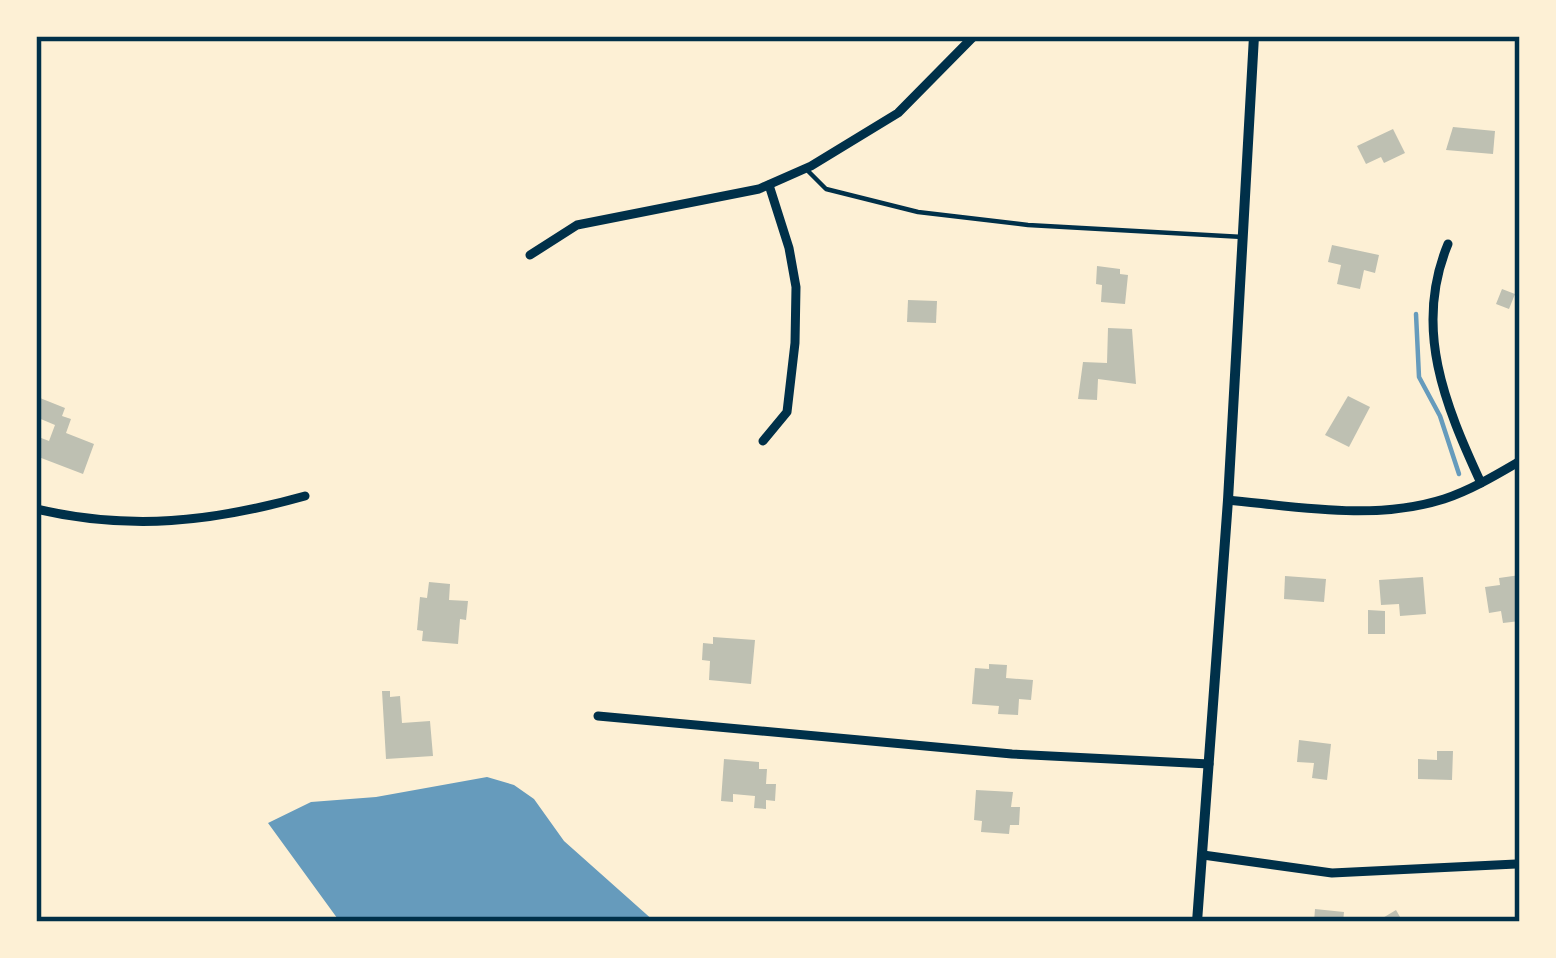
<svg xmlns="http://www.w3.org/2000/svg" width="1556" height="958" viewBox="0 0 1556 958" font-family="'Varela Round',sans-serif">
	<style>
		.water { fill: #669bbc }
		.lines { fill: none; stroke-linecap: round; stroke-linejoin: round }
		.stream { stroke: #669bbc; stroke-width: 4.5 }
		.building { fill: #bec0b2 }
		.service { stroke: #003049; stroke-width: 4.5 }
		.minor { stroke: #003049; stroke-width: 9 }
		.tertiary { stroke: #003049; stroke-width: 10 }
		.neatline { fill: none; stroke: #003049; stroke-width: 4.5 }
	</style>
	<rect width="100%" height="100%" fill="#fdf0d5"/>
	<path class="water" d="M487,777L514,785L534,799L564,841L655,922H340L268,823L311,802L376,797Z"/>
	<g class="lines">
		<path class="stream" d="M1416,314L1419,377L1440,416L1459,474"/>
	</g>
	<g class="building">
		<path d="M1453,127L1495,131L1493,154L1446,150Z"/>
		<path d="M1393,129L1405,153L1384,163L1381,157L1366,164L1357,146Z"/>
		<path d="M1332,245L1379,255L1375,273L1364,270L1360,289L1337,284L1341,265L1328,262Z"/>
		<path d="M1097,266L1120,269V274L1128,275L1125,304L1101,302L1102,285L1096,284Z"/>
		<path d="M1502,289L1515,294L1509,309L1496,304Z"/>
		<path d="M908,300L937,301L936,323L907,322Z"/>
		<path d="M1108,328L1132,329L1136,384L1098,379L1097,400L1078,399L1083,362L1107,363Z"/>
		<path d="M1348,396L1370,407L1349,447L1325,435Z"/>
		<path d="M40,398L65,408L62,416L71,419L66,433L94,444L83,474L36,456V436L49,441L55,425L36,417Z"/>
		<path d="M1520,575V621L1503,623L1501,611L1489,613L1485,587L1500,585L1499,578Z"/>
		<path d="M1285,576L1326,579L1324,602L1284,599Z"/>
		<path d="M1423,577L1426,614L1400,616L1399,604L1381,605L1379,580Z"/>
		<path d="M429,582L450,584L449,600L468,601L466,620L460,619L458,644L422,641L423,631L417,630L420,597L427,598Z"/>
		<path d="M1368,610L1385,611V634H1368Z"/>
		<path d="M713,637L755,640L751,684L709,680L710,661L702,660L703,643L713,644Z"/>
		<path d="M989,664L1007,665L1006,678L1033,680L1031,700L1019,699L1018,715L998,714L999,706L972,704L975,668L989,669Z"/>
		<path d="M382,691H390V697L400,696L402,723L430,721L433,756L386,759Z"/>
		<path d="M1299,740L1331,744L1327,780L1312,778L1314,763L1297,762Z"/>
		<path d="M1437,751H1453L1452,780L1418,779V759L1437,760Z"/>
		<path d="M724,759L759,762V769H767L766,784H776L775,801L766,800V809L754,808L755,796L733,794V802L721,801Z"/>
		<path d="M976,790L1013,792L1011,807H1020L1019,825H1010L1009,834L981,832L982,821L974,820Z"/>
		<path d="M1315,909L1344,912L1343,922H1314Z"/>
		<path d="M1396,910L1403,922H1376Z"/>
	</g>
	<g class="lines">
		<path class="service" d="M805,168L826,189L918,212L1028,225L1243,237"/>
		<g class="minor">
			<path d="M1448,244C1413,328 1445,405 1481,483"/>
			<path d="M530,255L577,225L759,189L811,166L898,113L974,36"/>
			<path d="M763,441L787,412L795,343L796,287L789,248L769,185"/>
			<path d="M1228,500C1299,507 1375,521 1444,499C1471,490 1496,475 1520,461"/>
			<path d="M36,509C131,531 212,522 305,496"/>
			<path d="M598,716L1012,754L1209,764"/>
			<path d="M1203,855L1332,873L1516,864"/>
		</g>
		<path class="tertiary" d="M1197,922L1228,500L1254,36"/>
	</g>
	<rect width="1556" height="958" fill="none" stroke="#fdf0d5" stroke-width="78"/>
	<rect x="39" y="39" width="1478" height="880" class="neatline"/>
</svg>
